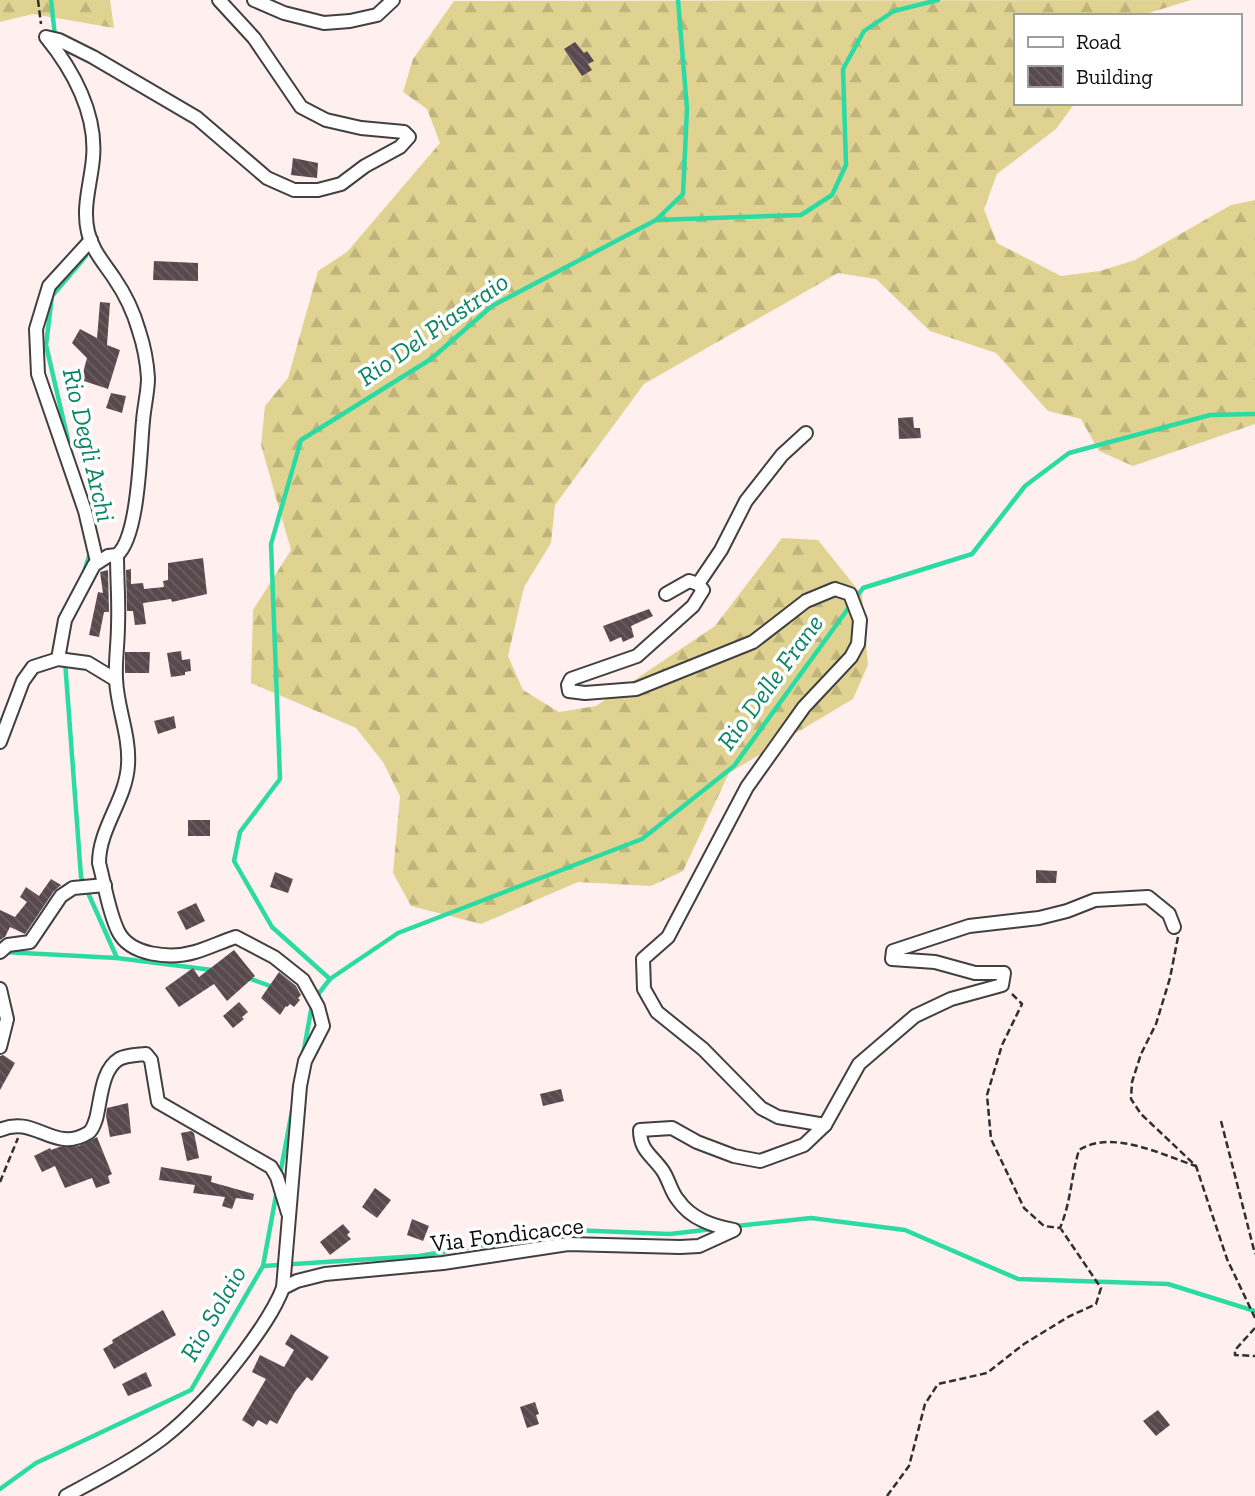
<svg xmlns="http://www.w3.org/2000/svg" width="1255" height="1496" viewBox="0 0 1255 1496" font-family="'Zilla Slab',serif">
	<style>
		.forest { fill: url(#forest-firs) }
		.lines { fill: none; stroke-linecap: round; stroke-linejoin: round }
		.stream { stroke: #2cdba3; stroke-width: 4.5 }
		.building { fill: url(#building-back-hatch) }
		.minor-casing { stroke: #404040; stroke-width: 16 }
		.path { stroke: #2f2f2f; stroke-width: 2.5; stroke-dasharray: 7 3.5; stroke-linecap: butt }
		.minor { stroke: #fff; stroke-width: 12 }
		.labels { text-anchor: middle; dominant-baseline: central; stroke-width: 7; stroke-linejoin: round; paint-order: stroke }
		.street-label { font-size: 24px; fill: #0d0d0d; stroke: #fff }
		.water-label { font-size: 26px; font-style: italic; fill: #0c8563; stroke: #fff }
	</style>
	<defs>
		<pattern id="forest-firs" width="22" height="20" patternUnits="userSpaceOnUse" patternTransform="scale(1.75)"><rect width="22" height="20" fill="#e0d391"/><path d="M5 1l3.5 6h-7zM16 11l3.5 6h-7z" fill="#bfb47c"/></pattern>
		<pattern id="building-back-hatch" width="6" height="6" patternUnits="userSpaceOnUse" patternTransform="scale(1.75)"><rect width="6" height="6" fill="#57494d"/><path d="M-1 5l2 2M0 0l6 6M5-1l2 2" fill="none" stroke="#6a5f62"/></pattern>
	</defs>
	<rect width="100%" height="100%" fill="#ffefee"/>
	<g class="forest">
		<path d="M0,0H110L114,28L33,14L0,22Z"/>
		<path d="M1191,0L1139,16H1015V103H1075L1056,129L997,174L984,209L997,243L1061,276L1100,271L1135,260L1231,205L1255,200V424L1133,466L1099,451L1081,419L1048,411L996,353L930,331L876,279L838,273L644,384L555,505L551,543L524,587L508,656L523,690L559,712L596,706L715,626L782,538L818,540L862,595L868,665L853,699L729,773L683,871L651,886L578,882L481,924L411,906L393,873L400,796L383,762L356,728L251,683L253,610L291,550L261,445L265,406L288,378L318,271L347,252L440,143L427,109L403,92L413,59L454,1Z"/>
	</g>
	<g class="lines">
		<g class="stream">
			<path d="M51,0L55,36"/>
			<path d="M657,219L683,194L687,109L678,0"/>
			<path d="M72,457L46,345L52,296L86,256V251"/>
			<path d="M83,575L91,550"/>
			<path d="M65,661L81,877L117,958L212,970"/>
			<path d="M4,952L117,958"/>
			<path d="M248,978L273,987"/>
			<path d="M330,979L272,927L234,861L240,832L280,779L271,544L301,440L431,359L492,306L656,220L801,215L832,195L846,165L843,69L864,31L894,11L938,0"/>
			<path d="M316,997L330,979L398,933L642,839L734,766L863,588L972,554L1025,486L1069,453L1210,415L1255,414"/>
			<path d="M303,1055L312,1005"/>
			<path d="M280,1175L292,1111"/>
			<path d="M736,1226L811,1218L905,1230L1018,1279L1168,1284L1255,1311"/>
			<path d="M263,1266L419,1256L571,1230L670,1234L713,1229"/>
			<path d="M0,1489L36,1463L191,1390L263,1266L277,1190"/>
		</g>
	</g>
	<g class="building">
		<path d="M575,42L584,53L587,51L594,61L588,64L592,70L582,76L564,49Z"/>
		<path d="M293,158L318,163L317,178L291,175Z"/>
		<path d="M154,261L198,263V281L153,280Z"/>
		<path d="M100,302L110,303L107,345L120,350L108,389L81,380L87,358L72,343L80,329L97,338Z"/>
		<path d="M111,393L126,396L122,413L106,408Z"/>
		<path d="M913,417L914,428H920L921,438L899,439L898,418Z"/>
		<path d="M203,558L207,594L172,602L171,599L143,603L146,624L135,625L133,611H127L126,570L131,569V584L143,583L144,589L164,587L163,581L168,580V563Z"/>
		<path d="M108,570L109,612H104L99,637L89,635L98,592L103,593L100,572Z"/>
		<path d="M649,609L653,616L631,626L634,637L623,642L621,637L610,642L603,626Z"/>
		<path d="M181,651L182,660L190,659L191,671L185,672V675L171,677L167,653Z"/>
		<path d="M125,652H150L149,673H125Z"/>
		<path d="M174,716L176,728L158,734L154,721Z"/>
		<rect x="188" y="820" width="22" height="16"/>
		<path d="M1036,870L1057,871L1056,883H1036Z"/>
		<path d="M275,872L293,879L288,893L270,887Z"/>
		<path d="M51,879L61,885L54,891L25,934L10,927L5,937L0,940V910L15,917L27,902L20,897L26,887L39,896Z"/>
		<path d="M196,903L205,921L186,930L177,912Z"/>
		<path d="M234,950L255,976L227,1001L214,984L179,1007L165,988L193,968L199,977Z"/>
		<path d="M279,972L296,986L301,995L298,998L300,1000L294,1007L290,1004L287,1007L286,1006L280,1015L261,998Z"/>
		<path d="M239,1002L248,1012L242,1017L244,1019L233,1028L223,1016Z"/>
		<path d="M3,1055L15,1063L0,1090V1056Z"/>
		<path d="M561,1089L564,1101L543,1106L540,1094Z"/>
		<path d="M128,1103L131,1133L110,1137L106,1116L107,1108Z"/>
		<path d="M191,1131L194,1133L199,1158L187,1161L181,1133Z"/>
		<path d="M97,1137L112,1174L108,1176L110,1183L96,1188L92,1178L65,1188L55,1166L42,1172L34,1156L50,1148L51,1150L59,1147L79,1146Z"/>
		<path d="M161,1167L212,1176L211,1182L254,1194L253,1200L236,1198L232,1209L222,1206L225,1197L193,1193L195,1185L159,1180Z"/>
		<path d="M375,1188L391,1200L377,1218L362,1207Z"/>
		<path d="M412,1219L429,1226L423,1241L407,1235Z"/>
		<path d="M343,1224L350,1232L347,1235L351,1239L330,1255L320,1242Z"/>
		<path d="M163,1310L176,1335L114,1369L103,1349L113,1343L112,1340Z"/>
		<path d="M291,1334L329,1357L312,1381L307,1377L295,1392L277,1424L270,1420L267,1425L258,1420L253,1427L242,1420L266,1379L252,1372L260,1355L284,1367L294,1350L285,1344Z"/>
		<path d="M146,1372L152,1386L128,1396L122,1384Z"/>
		<path d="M535,1402L539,1414L536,1415L539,1424L527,1428L520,1407Z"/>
		<path d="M1158,1410L1170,1425L1156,1436L1143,1421Z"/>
	</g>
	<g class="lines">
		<defs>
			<g id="minor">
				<path d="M254,0L284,13L324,23L350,21L377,15L393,0"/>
				<path d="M91,240L49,286L36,329L38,374L85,511L97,562"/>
				<path d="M117,555C117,578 119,602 118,625C118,643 115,662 116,679C117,708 130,735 128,765C126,800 99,828 99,863C105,885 108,910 118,931C130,956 171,959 195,952C209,948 223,941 236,937L274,957L303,980L318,1007L323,1026L305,1061L300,1086L283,1288"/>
				<path d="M698,584L721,550L746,501L782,455L806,433"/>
				<path d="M666,594L689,581L698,584L703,590L693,606L637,656L571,679L568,685L569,691L585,693L636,689L753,642L806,601L835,589L850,594L860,620L858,644L851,657L804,707L747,787L668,937L643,959L644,989L657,1012L703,1049L761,1108L778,1117L825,1125"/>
				<path d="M58,659L65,620L94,565L108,556L117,555C139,537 140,450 143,421C144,407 148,392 148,378C147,362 144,346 139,331C134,313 125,294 114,278C104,263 92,250 88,232C82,207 91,183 93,158C97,114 73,70 46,37L59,40L93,57L197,118L267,178L294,190H318L341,184L365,166L400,147L409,137L404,132L361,128L326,120L301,107L254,38L219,0"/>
				<path d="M0,742L23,681L33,667L58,659L88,663L116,680"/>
				<path d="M0,952L8,945L30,942L61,896L73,888L105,885"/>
				<path d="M0,989L7,1019L0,1047"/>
				<path d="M0,1130C35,1114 54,1154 88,1133C93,1130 94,1124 96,1119C101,1101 101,1070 119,1059C127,1055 138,1055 146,1054L151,1060L158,1102L271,1167L277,1177L288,1213"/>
				<path d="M66,1496C99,1478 134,1460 163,1438C195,1413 220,1384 244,1352C259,1332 274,1311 283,1288L297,1281L325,1274L443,1263L568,1244L680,1247L699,1246L734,1230C713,1226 691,1219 678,1200C671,1192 669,1180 663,1171C652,1155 640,1151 640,1130L672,1128L697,1142L734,1156L760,1161L804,1145L825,1125L859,1064L915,1016L951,999L1002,985L1004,973H975L935,962L892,959L893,951L969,926L1039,918L1067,911L1095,900L1148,897L1169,914L1174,927"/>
			</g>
		</defs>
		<use href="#minor" class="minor-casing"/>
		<g class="path">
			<path d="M38,0L41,24"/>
			<path d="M1178,937L1170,978L1156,1024L1141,1054L1132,1082L1131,1099L1141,1114L1196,1166L1227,1259L1255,1318"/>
			<path d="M1012,994L1022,1004L1002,1045L987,1095L991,1139L1024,1208L1044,1226L1060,1228C1071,1202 1071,1177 1079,1150C1113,1129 1162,1155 1196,1166"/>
			<path d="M1221,1121L1255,1254"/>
			<path d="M0,1182L18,1138"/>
			<path d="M1255,1328L1235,1350V1355L1255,1356"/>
			<path d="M887,1496L909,1466L925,1404L938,1384L987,1373L1024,1344L1068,1317L1096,1304L1101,1288L1061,1229"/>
		</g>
		<use href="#minor" class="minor"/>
	</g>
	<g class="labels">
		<g class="street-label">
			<text transform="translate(507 1234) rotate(-7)">Via Fondicacce</text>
		</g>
		<g class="water-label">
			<text transform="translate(433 329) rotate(-35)">Rio Del Piastraio</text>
			<text transform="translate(89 445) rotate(77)">Rio Degli Archi</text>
			<text transform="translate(770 682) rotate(-54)">Rio Delle Frane</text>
			<text transform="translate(213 1313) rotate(-60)">Rio Solaio</text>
		</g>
	</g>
	<rect x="1014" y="14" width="228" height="91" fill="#ffffff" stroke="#9e9e9e" stroke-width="2"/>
	<rect x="1028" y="37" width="35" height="10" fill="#ffffff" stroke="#9e9e9e" stroke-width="2"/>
	<text x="1076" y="49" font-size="21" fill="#0d0d0d">Road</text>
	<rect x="1028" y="66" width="35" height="21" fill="url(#building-back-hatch)" stroke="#9e9e9e" stroke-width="2"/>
	<text x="1076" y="84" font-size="21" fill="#0d0d0d">Building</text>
</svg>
